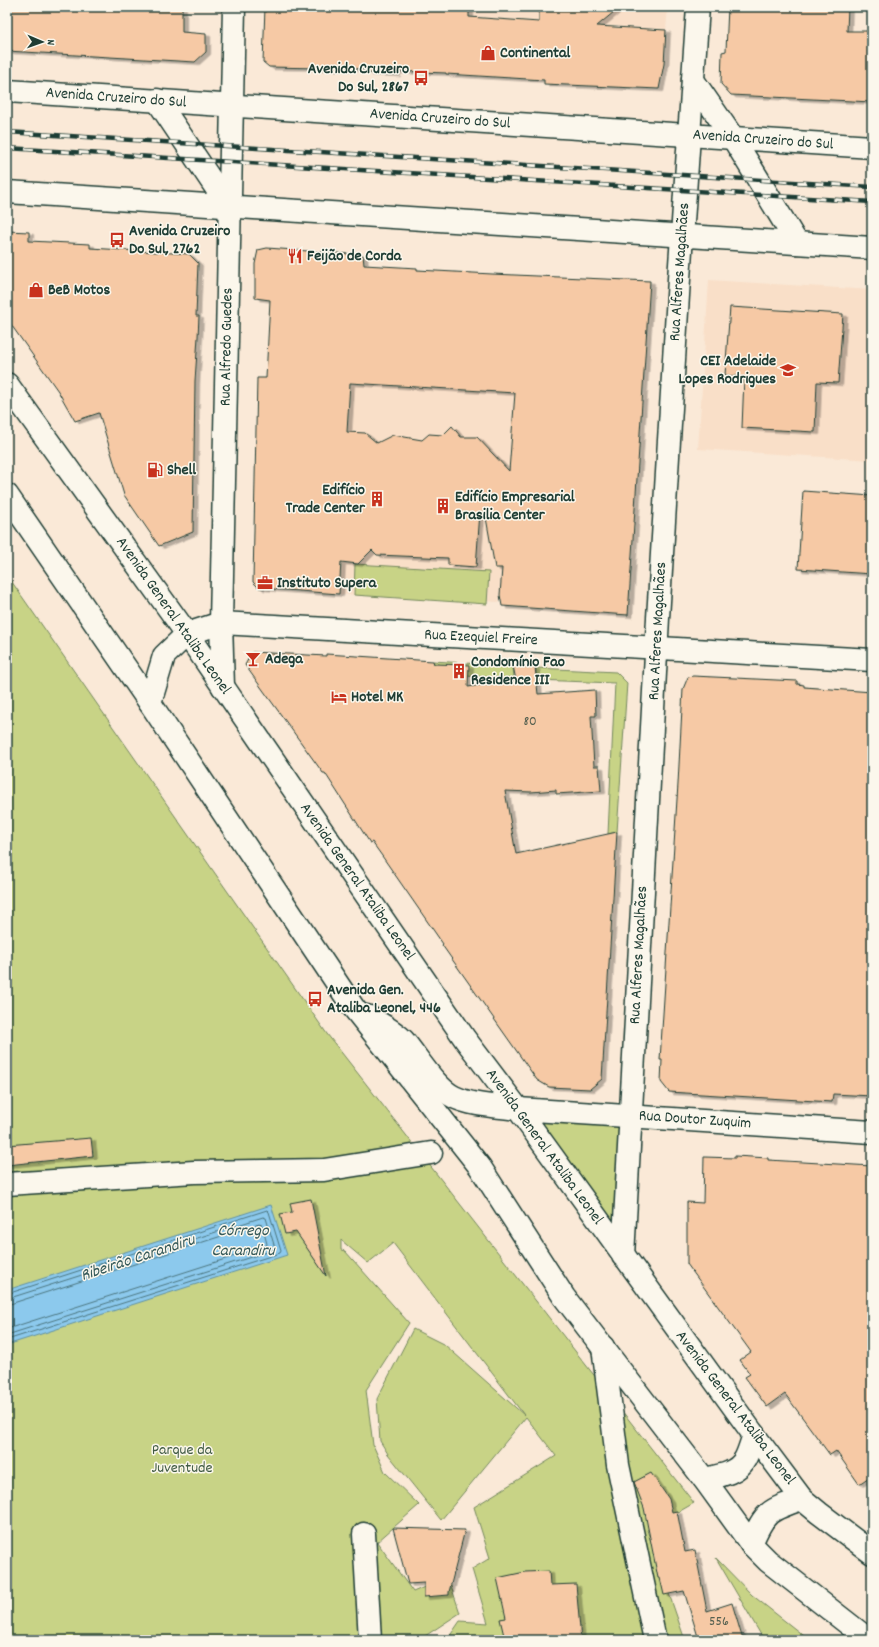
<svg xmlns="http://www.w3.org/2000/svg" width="879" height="1647" viewBox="0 0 879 1647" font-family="Dekko,sans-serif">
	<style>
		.built { fill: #f9dfc8 }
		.green { fill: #c8d386; stroke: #74885d }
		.water { fill: #8cc9ed; stroke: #6091a3 }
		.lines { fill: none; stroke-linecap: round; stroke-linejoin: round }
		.shore { stroke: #4b757e; stroke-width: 1 }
		.building { fill: #f6c9a5; stroke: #1f3d34; fill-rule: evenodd; filter: url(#shadow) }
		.minor-casing { stroke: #1f3d34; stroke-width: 25 }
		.major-casing { stroke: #1f3d34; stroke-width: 25 }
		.minor { stroke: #fbf7ec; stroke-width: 22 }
		.major { stroke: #fbf7ec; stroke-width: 22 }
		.rail-casing { stroke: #1f3d34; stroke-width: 4.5 }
		.rail { stroke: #fbf7ec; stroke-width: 3; stroke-dasharray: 9; stroke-linecap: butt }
		.labels { text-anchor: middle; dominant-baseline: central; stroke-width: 3; stroke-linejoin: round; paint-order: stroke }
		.number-label { font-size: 14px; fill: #556050 }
		.poi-label { font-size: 16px; font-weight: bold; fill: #1f3d34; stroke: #fbf7ec; text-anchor: start }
		.street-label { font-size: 16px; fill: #1f3d34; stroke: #fbf7ec }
		.park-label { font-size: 16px; fill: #415b44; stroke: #fbf7ec }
		.water-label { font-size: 17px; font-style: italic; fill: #355959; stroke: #fbf7ec }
	</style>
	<defs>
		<filter id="shadow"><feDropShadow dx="4.5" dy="2.5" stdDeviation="0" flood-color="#0004"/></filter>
	</defs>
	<rect width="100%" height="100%" fill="#fae9d7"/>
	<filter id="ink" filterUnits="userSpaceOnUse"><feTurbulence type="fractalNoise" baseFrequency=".025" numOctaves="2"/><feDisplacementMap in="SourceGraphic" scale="8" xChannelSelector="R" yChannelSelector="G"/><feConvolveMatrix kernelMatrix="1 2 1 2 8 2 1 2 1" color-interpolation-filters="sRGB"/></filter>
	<g filter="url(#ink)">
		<g class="built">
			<path d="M469,7H668L666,30L469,17Z"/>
			<path d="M709,280L872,290V460L698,449Z"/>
			<path d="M350,383L515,393L500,602L339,594Z"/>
		</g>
		<g class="green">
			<path d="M355,564L489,572L487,604L354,595Z"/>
			<path d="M7,575L327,1034L694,1503L647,1530L685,1640H447L460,1621L488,1623L472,1569L490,1558L474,1507L556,1456L526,1417L441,1520L388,1454L380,1441L377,1399L413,1329L445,1345L524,1415L393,1243L368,1263L341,1240V1250L345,1251L409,1323L366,1390L373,1445L385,1472L419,1505L377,1542L413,1592L448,1577L460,1613L419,1640H7Z"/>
			<path d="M433,661L513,666L514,678L436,675Z"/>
			<path d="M536,668L616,672L627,683L617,832L608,834L615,683L536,680Z"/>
			<path d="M530,1116L624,1120L619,1242Z"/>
			<path d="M716,1558L752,1595L809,1640H764Z"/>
		</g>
		<path class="water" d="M271,1205L287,1255L7,1345V1290Z"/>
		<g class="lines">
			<g class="shore">
				<path d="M7,1294L267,1210L269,1212L281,1251L280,1253L7,1340"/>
				<path d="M7,1299L263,1217L266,1218L275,1248L273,1250L7,1335"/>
				<path d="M7,1305L259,1224L262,1225L267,1244L266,1246L7,1329"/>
			</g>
		</g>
		<g class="building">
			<path d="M7,7H182V32L206,34V52L195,62L7,51Z"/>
			<path d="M265,7H469V17L539,22V7H620L597,26L666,30L664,64L659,89L544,84V80L446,74V73L396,71V74L368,73V69L269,67L263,62Z"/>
			<path d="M728,7H848L847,31H872V102L731,95L721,84L722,52L726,51Z"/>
			<path d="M7,231L29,232V241L90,244V248L189,254L198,263L196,316H199L198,337L195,381L193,532L159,546L124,495L99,413L75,421L58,391L7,319Z"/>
			<path d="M267,248L363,255L364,265L417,268V270L492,274L650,281L628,615L502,606L500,595L502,568H495L485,512H480L476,567L448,565V558L377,555L372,550L358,564L341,562L339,594L259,588L253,582L257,378H266L270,300L255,298V264L258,250ZM350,383L515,393L509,471L477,437H461L452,426L443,435L429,434L422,440L393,435L377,443L365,433L347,432Z"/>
			<path d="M730,307L843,314L838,383L817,382L815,432L742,428L744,377L725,375Z"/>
			<path d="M803,491L872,496V574L798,569Z"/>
			<path d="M252,652L326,656V654L433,661L434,664L469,665L468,687L516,680L513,666L535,667L538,694L595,690L596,716H591L594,766H599L601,791L556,794V790L531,792L505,791L516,854L617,832L602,1079L590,1089L549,1087L537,1080L442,945L443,944L382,856L372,842L370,843L325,773H323L245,665Z"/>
			<path d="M693,676L797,681V684L804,685V687L872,692V1096L833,1094L832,1102L669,1092L661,1082L662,1060H660L678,784L683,689L688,677Z"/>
			<path d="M91,1138L93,1156L7,1165V1145Z"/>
			<path d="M735,1156L768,1158V1160L872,1166V1475L859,1484L836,1451L830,1455L785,1394L767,1407L745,1377L750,1374L740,1360L751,1352L687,1264V1202L703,1203L704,1157L735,1158Z"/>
			<path d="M311,1199L326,1276L296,1232L285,1234L280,1214L292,1212L290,1203Z"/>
			<path d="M651,1473L669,1499L672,1512L677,1511L685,1552L695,1550L707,1611L732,1603L743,1640H699L684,1591L664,1595L660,1578H658L644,1508L634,1482Z"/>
			<path d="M393,1528L465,1530L449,1592V1595L424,1597V1583L408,1584Z"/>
			<path d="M549,1571L550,1585L576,1584L581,1640H505L500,1619L506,1618L497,1578L525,1572Z"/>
		</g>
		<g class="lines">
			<defs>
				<g id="minor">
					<path d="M187,634L221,623L872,660"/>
					<path d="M223,687L221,623L234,7"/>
					<path d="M518,1109L872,1132"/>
					<path d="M7,1184L194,1172L324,1170L431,1153"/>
					<path d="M623,1256L658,618L679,279L698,7"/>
					<path d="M603,1347L618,1465L655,1640"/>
					<path d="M364,1534L370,1640"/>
				</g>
				<g id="major">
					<path d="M693,80L733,138L797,243"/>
					<path d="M7,91L872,147"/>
					<path d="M157,100L229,207"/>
					<path d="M7,192L872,248"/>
					<path d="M7,384L187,634L465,1039L518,1109L754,1435L802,1499L819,1513L872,1553"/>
					<path d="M7,495L150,703L353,1007L480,1167L564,1297L704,1479L751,1544L768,1561L869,1640"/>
					<path d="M150,703L164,656L187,634"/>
					<path d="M367,1016C379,1023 393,1030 403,1040C417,1056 435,1088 454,1097C473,1106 497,1106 518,1109"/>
					<path d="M704,1479C718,1476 737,1474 745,1459C749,1452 751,1443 754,1435"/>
					<path d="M751,1544C765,1511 769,1510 802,1499"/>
				</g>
			</defs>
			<use href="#minor" class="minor-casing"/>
			<use href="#major" class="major-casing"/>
			<use href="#minor" class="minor"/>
			<use href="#major" class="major"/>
			<defs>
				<g id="rail">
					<path d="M7,132L872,187"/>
					<path d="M7,148L872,202"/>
				</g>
			</defs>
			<use href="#rail" class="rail-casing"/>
			<use href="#rail" class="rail"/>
		</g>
	</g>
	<defs>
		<symbol id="shop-bare" viewBox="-9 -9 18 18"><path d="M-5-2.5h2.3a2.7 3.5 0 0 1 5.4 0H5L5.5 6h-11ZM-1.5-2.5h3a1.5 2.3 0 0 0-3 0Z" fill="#c8321e" stroke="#fbf7ec" stroke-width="2.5" paint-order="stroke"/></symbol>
		<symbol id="bus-bare" viewBox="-9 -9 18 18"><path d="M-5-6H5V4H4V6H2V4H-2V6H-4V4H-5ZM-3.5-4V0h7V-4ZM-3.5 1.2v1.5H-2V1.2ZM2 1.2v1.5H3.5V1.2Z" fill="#c8321e" stroke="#fbf7ec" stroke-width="2.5" paint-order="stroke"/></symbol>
		<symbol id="restaurant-bare" viewBox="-9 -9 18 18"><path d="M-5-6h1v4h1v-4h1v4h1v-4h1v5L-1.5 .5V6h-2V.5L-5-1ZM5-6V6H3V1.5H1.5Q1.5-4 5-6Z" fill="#c8321e" stroke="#fbf7ec" stroke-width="2.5" paint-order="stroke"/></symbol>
		<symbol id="school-bare" viewBox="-9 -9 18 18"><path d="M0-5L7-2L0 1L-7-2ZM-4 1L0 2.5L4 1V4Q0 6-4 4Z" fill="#c8321e" stroke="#fbf7ec" stroke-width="2.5" paint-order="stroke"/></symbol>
		<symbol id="fuel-bare" viewBox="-9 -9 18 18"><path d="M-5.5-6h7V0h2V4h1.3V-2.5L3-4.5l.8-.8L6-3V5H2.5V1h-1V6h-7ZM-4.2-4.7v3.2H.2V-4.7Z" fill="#c8321e" stroke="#fbf7ec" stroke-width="2.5" paint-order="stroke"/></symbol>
		<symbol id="building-bare" viewBox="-9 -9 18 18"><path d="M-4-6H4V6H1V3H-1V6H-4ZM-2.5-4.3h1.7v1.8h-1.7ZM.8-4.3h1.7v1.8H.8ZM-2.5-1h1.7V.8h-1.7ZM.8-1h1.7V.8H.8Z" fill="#c8321e" stroke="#fbf7ec" stroke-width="2.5" paint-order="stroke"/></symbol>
		<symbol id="office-bare" viewBox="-9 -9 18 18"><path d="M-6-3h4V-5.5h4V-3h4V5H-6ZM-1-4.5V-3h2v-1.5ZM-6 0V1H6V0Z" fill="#c8321e" stroke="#fbf7ec" stroke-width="2.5" paint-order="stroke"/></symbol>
		<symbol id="bar-bare" viewBox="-9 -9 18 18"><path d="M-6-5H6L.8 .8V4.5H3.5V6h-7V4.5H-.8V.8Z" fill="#c8321e" stroke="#fbf7ec" stroke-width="2.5" paint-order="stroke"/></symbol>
		<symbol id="hotel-bare" viewBox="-9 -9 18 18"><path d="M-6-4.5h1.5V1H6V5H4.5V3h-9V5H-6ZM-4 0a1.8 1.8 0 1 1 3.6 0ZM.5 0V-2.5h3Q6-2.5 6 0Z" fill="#c8321e" stroke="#fbf7ec" stroke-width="2.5" paint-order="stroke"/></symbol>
	</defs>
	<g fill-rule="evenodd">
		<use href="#shop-bare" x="477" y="42" width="22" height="22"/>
		<use href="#bus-bare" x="410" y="67" width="22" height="22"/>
		<use href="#bus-bare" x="106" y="229" width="22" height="22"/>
		<use href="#restaurant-bare" x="284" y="245" width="22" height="22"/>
		<use href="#shop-bare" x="25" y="279" width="22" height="22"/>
		<use href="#school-bare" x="777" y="359" width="22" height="22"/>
		<use href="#fuel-bare" x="144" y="459" width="22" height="22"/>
		<use href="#building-bare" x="366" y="488" width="22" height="22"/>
		<use href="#building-bare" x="432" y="495" width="22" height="22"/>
		<use href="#office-bare" x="254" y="572" width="22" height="22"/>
		<use href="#bar-bare" x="242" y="648" width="22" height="22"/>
		<use href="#building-bare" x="448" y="660" width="22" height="22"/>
		<use href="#hotel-bare" x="328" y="686" width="22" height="22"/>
		<use href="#bus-bare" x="304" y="988" width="22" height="22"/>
	</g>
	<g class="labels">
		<g class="number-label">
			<text x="530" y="722">80</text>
			<text x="719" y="1622">556</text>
		</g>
		<g class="poi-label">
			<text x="500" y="53">Continental</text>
			<text x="409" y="69" text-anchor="end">Avenida Cruzeiro<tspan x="409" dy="18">Do Sul, 2867</tspan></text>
			<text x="129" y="231">Avenida Cruzeiro<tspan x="129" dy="18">Do Sul, 2762</tspan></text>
			<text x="307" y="256">Feijão de Corda</text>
			<text x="48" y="290">BeB Motos</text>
			<text x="776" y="361" text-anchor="end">CEI Adelaide<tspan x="776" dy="18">Lopes Rodrigues</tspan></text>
			<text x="167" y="470">Shell</text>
			<text x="365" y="490" text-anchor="end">Edifício<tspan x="365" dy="18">Trade Center</tspan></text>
			<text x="455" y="497">Edifício Empresarial<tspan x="455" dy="18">Brasilia Center</tspan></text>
			<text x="277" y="583">Instituto Supera</text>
			<text x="265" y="659">Adega</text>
			<text x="471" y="662">Condomínio Fao<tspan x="471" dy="18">Residence III</tspan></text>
			<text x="351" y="697">Hotel MK</text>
			<text x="327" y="990">Avenida Gen.<tspan x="327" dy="18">Ataliba Leonel, 446</tspan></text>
		</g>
		<g class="street-label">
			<text transform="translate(116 98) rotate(4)">Avenida Cruzeiro do Sul</text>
			<text transform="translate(440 119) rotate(4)">Avenida Cruzeiro do Sul</text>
			<text transform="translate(763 140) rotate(4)">Avenida Cruzeiro do Sul</text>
			<text transform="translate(680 272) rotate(-86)">Rua Alferes Magalhães</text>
			<text transform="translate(227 347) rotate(-89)">Rua Alfredo Guedes</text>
			<text transform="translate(173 616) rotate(55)">Avenida General Ataliba Leonel</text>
			<text transform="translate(658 631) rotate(-87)">Rua Alferes Magalhães</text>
			<text transform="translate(481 638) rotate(3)">Rua Ezequiel Freire</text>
			<text transform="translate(357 882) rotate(55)">Avenida General Ataliba Leonel</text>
			<text transform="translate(639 955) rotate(-87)">Rua Alferes Magalhães</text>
			<text transform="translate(695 1120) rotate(4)">Rua Doutor Zuquim</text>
			<text transform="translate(544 1147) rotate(54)">Avenida General Ataliba Leonel</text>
			<text transform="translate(735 1408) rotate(53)">Avenida General Ataliba Leonel</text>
		</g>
		<g class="park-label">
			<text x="182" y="1450">Parque da<tspan x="182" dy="18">Juventude</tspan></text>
		</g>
		<g class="water-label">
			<text x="243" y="1232">Córrego<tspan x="243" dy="20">Carandiru</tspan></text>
			<text transform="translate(138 1259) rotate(-18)">Ribeirão Carandiru</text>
		</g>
	</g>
	<rect width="879" height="1647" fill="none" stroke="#fbf7ec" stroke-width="24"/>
	<rect x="12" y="12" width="855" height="1623" fill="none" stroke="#1f3d34" stroke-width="1.5" filter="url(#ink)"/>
	<g transform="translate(42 42) rotate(92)" stroke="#fbf7ec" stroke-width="3" paint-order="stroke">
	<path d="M0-3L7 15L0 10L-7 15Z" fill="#1f3d34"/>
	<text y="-6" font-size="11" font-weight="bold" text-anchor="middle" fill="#1f3d34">N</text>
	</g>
</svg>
